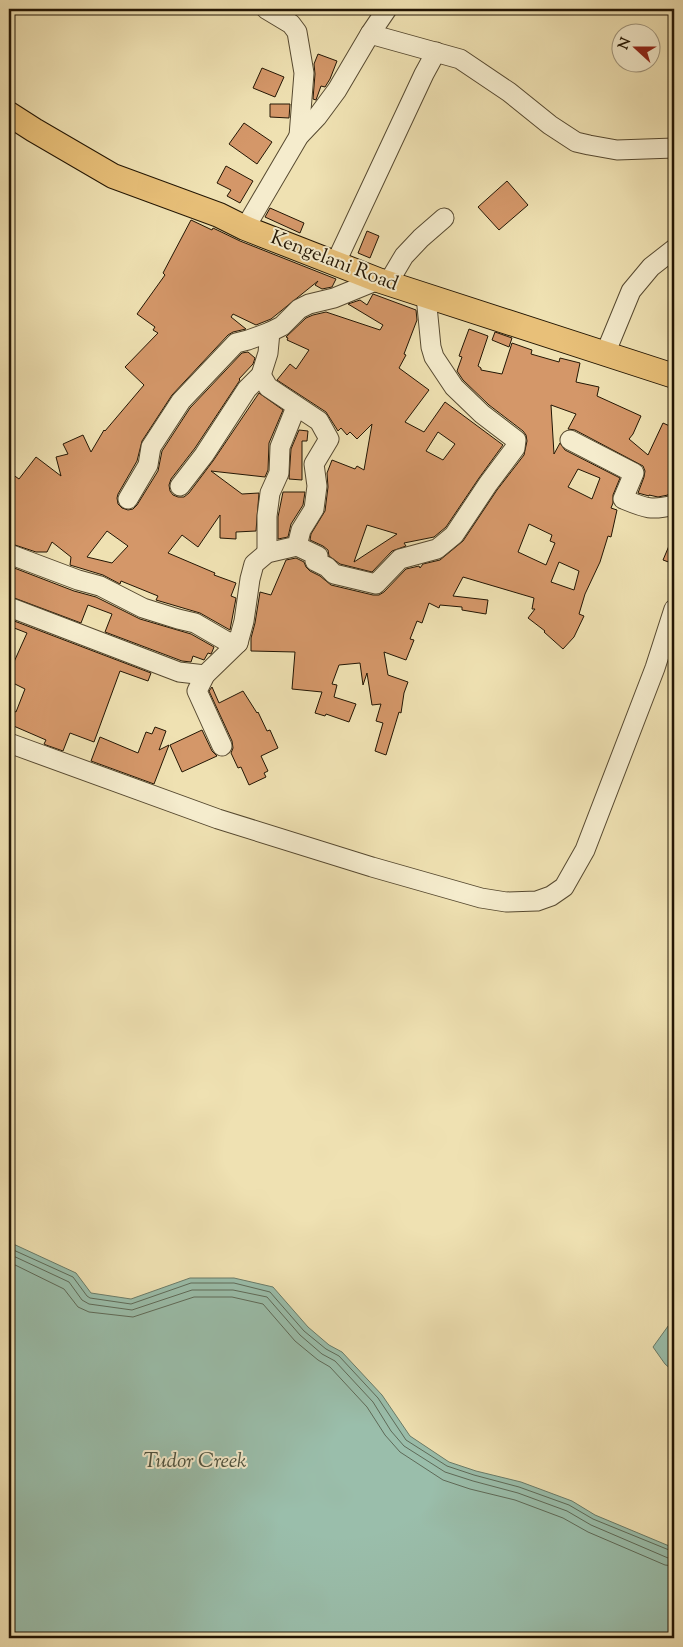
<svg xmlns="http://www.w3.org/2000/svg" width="683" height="1647" viewBox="0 0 683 1647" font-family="'Sorts Mill Goudy',serif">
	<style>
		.water { fill: #9abeab; stroke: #6a7b68 }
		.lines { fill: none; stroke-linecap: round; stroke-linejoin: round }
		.shore { stroke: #5e6a58; stroke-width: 1 }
		.building { fill: #d49769; stroke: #231604; fill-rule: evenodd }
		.minor-casing { stroke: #564930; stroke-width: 21 }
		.major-casing { stroke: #231604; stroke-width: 26 }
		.minor { stroke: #f5eccd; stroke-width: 19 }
		.major { stroke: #e8c079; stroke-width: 24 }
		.labels { text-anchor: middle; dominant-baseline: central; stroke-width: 4; stroke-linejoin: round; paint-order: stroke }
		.street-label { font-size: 20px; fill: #231604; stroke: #f5eccd }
		.water-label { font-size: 21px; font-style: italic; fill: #4d513e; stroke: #f5eccd }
	</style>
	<rect width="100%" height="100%" fill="#efe1b2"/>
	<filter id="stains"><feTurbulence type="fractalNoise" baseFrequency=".004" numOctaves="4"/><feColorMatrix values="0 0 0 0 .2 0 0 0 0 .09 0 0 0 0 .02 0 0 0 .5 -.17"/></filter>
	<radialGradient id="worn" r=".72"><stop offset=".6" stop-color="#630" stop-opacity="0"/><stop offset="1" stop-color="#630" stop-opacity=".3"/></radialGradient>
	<g class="water">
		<path d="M9,1242L76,1273L91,1293L131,1299L190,1278H234L273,1287L308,1327L329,1345L342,1352L382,1395L410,1436L449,1462L476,1471L521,1482L572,1501L595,1515L674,1548V1638H9Z"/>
		<path d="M674,1320V1372L665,1364L653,1347L671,1322Z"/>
	</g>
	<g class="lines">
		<g class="shore">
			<path d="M9,1248L73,1277L87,1296L90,1298L131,1304L191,1283H234L270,1292L304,1331L326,1349L339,1356L378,1398L406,1440L447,1466L474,1475L519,1487L569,1505L593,1519L674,1552"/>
			<path d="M9,1254L69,1282L82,1300L89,1304L132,1310L192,1290H233L267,1297L300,1335L322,1354L335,1361L373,1402L391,1431L404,1446L445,1472L473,1481L518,1493L567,1511L591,1525L668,1558L674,1559"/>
			<path d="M9,1262L64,1289L78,1307L89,1312L133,1317L194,1297H232L263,1304L295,1341L318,1360L330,1367L367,1407L385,1435L400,1452L443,1480L470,1489L515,1500L563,1518L588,1532L665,1565L674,1566"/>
		</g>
	</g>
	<g class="building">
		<path d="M318,54L337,61L330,79L325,87L321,86L316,100L313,99L315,74L314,64Z"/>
		<path d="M262,68L284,77L275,97L253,88Z"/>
		<path d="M270,104H290L289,118L270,117Z"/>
		<path d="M244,123L272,142L257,164L229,144Z"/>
		<path d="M226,166L253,181L240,203L227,196L231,190L217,183Z"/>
		<path d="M507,181L528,205L499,230L478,207Z"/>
		<path d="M270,208L304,223L300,233L265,217Z"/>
		<path d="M191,220L212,230L213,228L240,241L336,279L332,287L322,289L315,285L318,281L271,319L256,325L233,314L231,317L246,329L233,332L228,335L172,395L142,441L137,461L118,494L117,498L118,504L122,508L128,510L133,509L137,505L158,471L162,451L190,408L242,353L248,352L255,358L253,364L239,379L240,380L195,448L171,479L169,485L170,491L173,495L178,497H184L189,493L213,461L259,393L283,410L269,443L268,470L265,477L211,471L242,494L259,493L256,531L236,532V539L220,538V515L198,547L182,535L168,553L215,573L214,575L236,583L231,596L236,598L230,630L200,613L156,600L158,596L121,581L120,584L103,575L70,565L71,557L52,542L47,552H36L9,543V472L19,479L36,457L61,476L56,457L68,454L63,444L83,435L91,452L104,430L105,431L144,385L125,367L158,333L153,330L155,327L137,314L165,275L163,273ZM107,531L128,546L112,563L87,557Z"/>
		<path d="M367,231L379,236L370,258L358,253Z"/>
		<path d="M373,294L416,310L417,320L404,354L406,355L399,368L429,390L405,422L424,432L445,402L503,445L479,478L446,527L434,537L404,543L406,546L392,551L372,572L340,564L329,556L328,550L323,546L310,540L311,534L325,511L328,487L327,473L332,460L355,469L357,466L364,470L372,424L357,439L350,432L347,435L341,428L338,431L326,412L277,380L290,364L296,369L309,350L287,340L288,338L286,337L306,318L313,315L326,312L380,330L383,325L348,304L360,300L367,305ZM438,432L455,444L443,460L426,451ZM367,525L397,534L354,562Z"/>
		<path d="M469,329L488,336L478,366L481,368V370L502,374L512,343L532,350L531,354L559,362L560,358L580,363L576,382L599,387L597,396L641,416L633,434L629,439L648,455L663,423L674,428V490L670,489L668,495L658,497L649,495V496L638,493L644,477L645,471L643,466L575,430L568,429L576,414L551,405L554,454L560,443L565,450L620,478L613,495V503L611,508L617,510L611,537L608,536L600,562L585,594L579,614L584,616L574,637L563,649L544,632L545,631L528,618L535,609H532L534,598L463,577L453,596L488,600L486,614L462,610V607L440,605L439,608L429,603L422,623L417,621L410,639L414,640L406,660L384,652L388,675L408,682L404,693L401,713L399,712L386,755L375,751L383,723L376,721L381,704L372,705L367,673L363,685L360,663L339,665L332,684L337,685L334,697L356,704L349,722L326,714L325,716L315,713L322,692L292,689L295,652L251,651V638L255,623L260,592L271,595L286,560L296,558L304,562L306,567L310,571L320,576L331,585L373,595H379L384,592L406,569L419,566L420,568L423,564L440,560L463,541L497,490L524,455L527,441L526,435L523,431L489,405L463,380L457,371L462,357L459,356ZM578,469L600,478L592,499L568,487ZM529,524L552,535L550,541L555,543L546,565L518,552ZM559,562L579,571L574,590L551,582Z"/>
		<path d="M495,332L512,338L509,347L492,340Z"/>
		<path d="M299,430L308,431L307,441H302V480L289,479L291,449Z"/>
		<path d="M283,492H305L303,505L291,524L288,537L278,539V517Z"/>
		<path d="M674,534V564L663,560Z"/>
		<path d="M9,566L74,591L96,597L140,619L191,634L214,647L212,652L211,654L208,653L204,660L193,656L191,662L182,661L105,632L112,614L88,605L81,623L9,596Z"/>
		<path d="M9,619L151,673L148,681L120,671L94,742L70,733L63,751L46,745L44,744L46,740L9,724V709L16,712L25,689L9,681V673L27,633L9,626Z"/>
		<path d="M212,687L219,703L243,691L257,713L258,712L267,731L270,730L278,748L261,756L268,771L264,773L266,777L249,785L241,767L238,768L231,753L233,748L232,741L209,691Z"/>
		<path d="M155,727L166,731L159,750L169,745L154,784L91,761L100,737L138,753L146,732L152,734Z"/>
		<path d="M202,730L212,751L217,756L182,772L170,745Z"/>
	</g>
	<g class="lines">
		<defs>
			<g id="minor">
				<path d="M266,9L291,24L297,32L304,73L299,136"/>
				<path d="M370,34L460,59L509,92L550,125L576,142L589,145L617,150L674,148"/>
				<path d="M245,228L299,136L317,117L337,90L370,34L387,9"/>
				<path d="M336,262L424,74L436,52"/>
				<path d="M388,283L404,256L421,238L444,218"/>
				<path d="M605,354L631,291L651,267L674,249"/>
				<path d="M570,440L634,473L623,499C645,508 651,511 674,505"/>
				<path d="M180,486L204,455L247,389L261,375L268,353L270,332L282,326L299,309L309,304L334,298L378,280"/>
				<path d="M128,499L148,465L151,447L181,401L236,343L248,340L270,332"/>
				<path d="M297,546L318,556L315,561L327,567L334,574L376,584L400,559L437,549L454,535L488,484L515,448L516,440L482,414L454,387L434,357L431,347L426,296"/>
				<path d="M267,553V516L270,493L279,473L280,447L296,407"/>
				<path d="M9,554L78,580L100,586L143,608L178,619L195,623L226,641L238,643"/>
				<path d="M9,607L179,672L205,675"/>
				<path d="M9,743L218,819L372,867L481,898L506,902L537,901L551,896L564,887L585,850L655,668L674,609"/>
				<path d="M222,746L197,691L205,675L238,643L244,621L250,579L254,564L267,553L297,546L301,530L314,509L317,486L314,464L329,439L319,421L268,387L261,375"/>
			</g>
			<path id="major" d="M9,114L34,130L113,176L219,215L245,228L378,280L674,376"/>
		</defs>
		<use href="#minor" class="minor-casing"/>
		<use href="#major" class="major-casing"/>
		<use href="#minor" class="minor"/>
		<use href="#major" class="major"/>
	</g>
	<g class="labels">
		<g class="street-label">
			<text transform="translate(334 262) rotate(21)">Kengelani Road</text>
		</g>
		<g class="water-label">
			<text x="195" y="1462">Tudor Creek</text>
		</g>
	</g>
	<rect width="683" height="1647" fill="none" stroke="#efe1b2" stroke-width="30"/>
	<rect x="10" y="10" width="663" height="1627" fill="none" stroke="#231604" stroke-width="2.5"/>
	<rect x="15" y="15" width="653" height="1617" fill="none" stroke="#231604"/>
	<g transform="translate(636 48) rotate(291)"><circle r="24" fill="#f5eccd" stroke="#a1967d"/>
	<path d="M0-4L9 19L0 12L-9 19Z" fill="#8f2418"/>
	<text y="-8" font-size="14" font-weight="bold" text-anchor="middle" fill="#231604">N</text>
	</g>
	<rect width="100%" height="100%" filter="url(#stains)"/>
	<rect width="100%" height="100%" fill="url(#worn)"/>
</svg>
